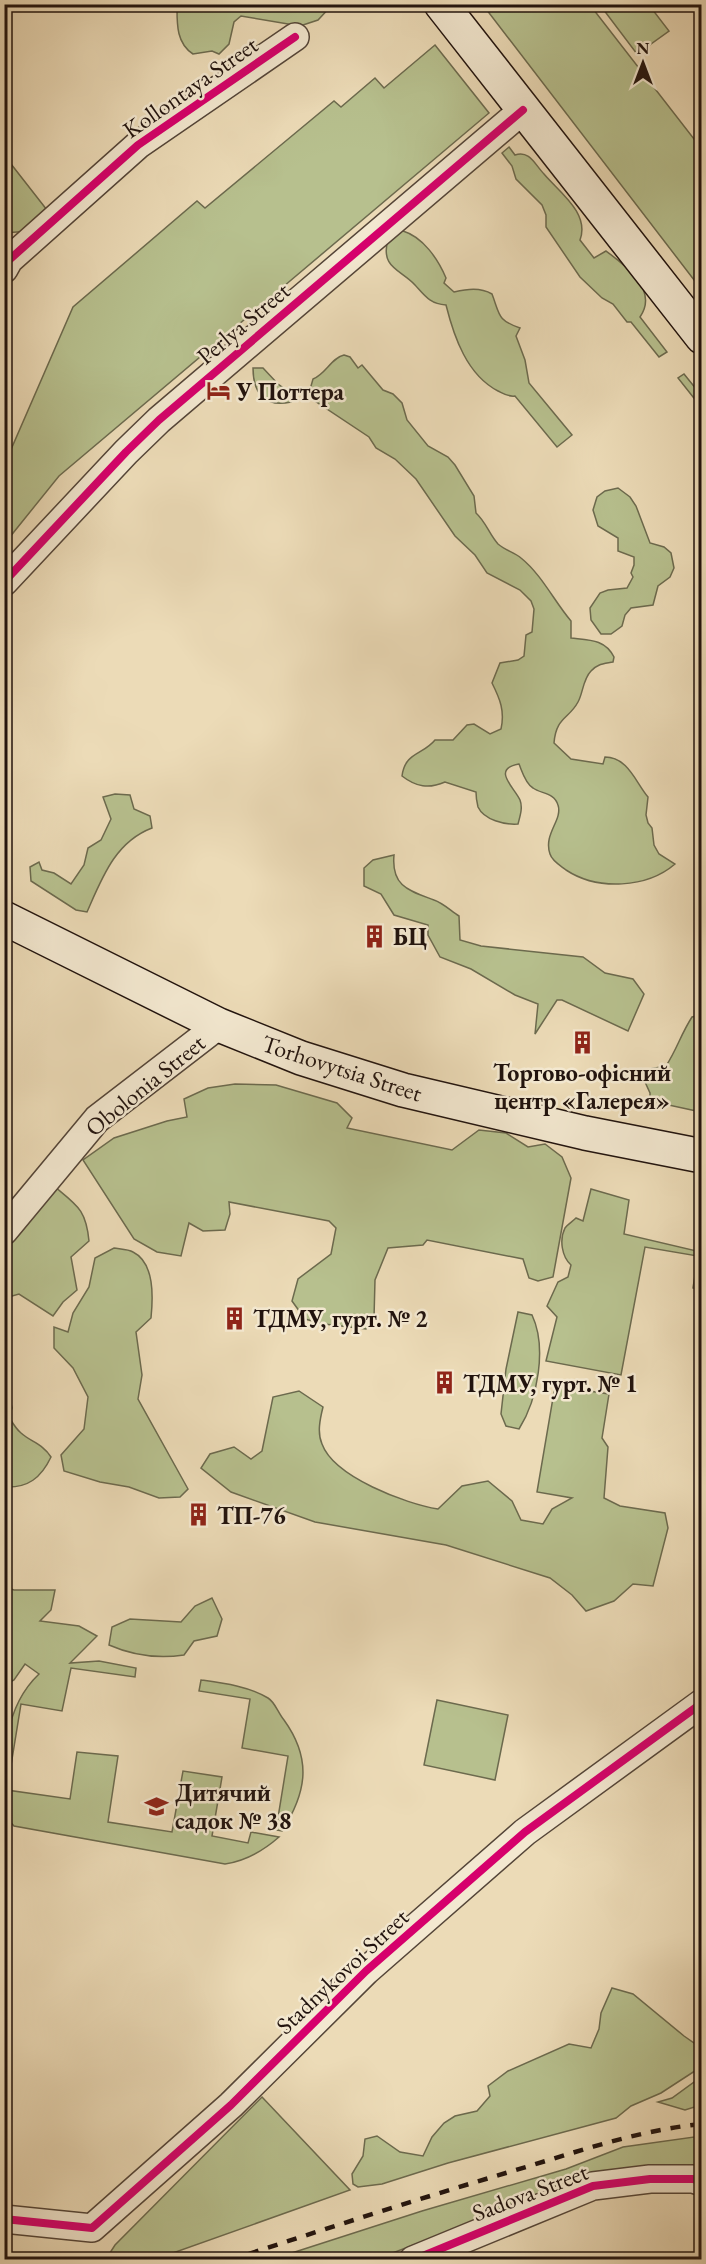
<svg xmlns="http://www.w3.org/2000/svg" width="706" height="2264" viewBox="0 0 706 2264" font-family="'EB Garamond',serif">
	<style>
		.green { fill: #b7c08e; stroke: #6c6a4e; stroke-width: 1.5 }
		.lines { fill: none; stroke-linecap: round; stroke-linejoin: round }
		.minor-casing { stroke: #544538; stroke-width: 30 }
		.secondary-casing { stroke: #21130e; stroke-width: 36 }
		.minor { stroke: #f3e8d0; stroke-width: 27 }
		.secondary { stroke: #f3e8d0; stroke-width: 33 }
		.rail { stroke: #21130e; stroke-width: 4.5; stroke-dasharray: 10 10; stroke-linecap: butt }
		.cycleway-casing { stroke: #f3e8d0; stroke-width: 11 }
		.cycleway { stroke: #d6006c; stroke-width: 8 }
		.labels { text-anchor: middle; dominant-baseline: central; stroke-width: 5; stroke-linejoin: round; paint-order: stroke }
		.street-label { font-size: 24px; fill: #21130e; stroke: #f3e8d0 }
		.poi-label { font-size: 24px; font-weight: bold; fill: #21130e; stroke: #f3e8d0; text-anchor: start }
	</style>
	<rect width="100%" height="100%" fill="#ecdbb7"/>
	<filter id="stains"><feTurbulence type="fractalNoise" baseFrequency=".00333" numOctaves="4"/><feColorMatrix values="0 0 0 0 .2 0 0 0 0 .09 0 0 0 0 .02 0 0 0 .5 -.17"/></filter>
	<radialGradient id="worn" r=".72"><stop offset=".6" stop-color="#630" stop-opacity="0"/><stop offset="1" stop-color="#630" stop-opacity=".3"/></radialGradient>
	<g class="green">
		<path d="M177,5H332L318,20L300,26L241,16L234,22L229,44L219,54L212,51L193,54C176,43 177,23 177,5Z"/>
		<path d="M483,5H590L701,148V289Z"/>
		<path d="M600,5H649L669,31L637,54Z"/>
		<path d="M435,45L489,113L59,476L5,543V453L9,454L73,307L197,201L205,208L334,101L341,107L375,78L384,88Z"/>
		<path d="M509,147L515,155C530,150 535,165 544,174C559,192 590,213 580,240L594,258L606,251C625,265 659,290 640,317L667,352L659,357L631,322H627L613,304L602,298L580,277L546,227V215L542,205L516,179L512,166L502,153Z"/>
		<path d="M4,155L47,210L29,231L5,233Z"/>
		<path d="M403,231C423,237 438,259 446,278L444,283L454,292C467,289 480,287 492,294C500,315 497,320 520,328L516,336L525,360L529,383L572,435L557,447L515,396C508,397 504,394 498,391C467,375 454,337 446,305C430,304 425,296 415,285C400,269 380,268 388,239L398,232Z"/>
		<path d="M344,355L350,357L358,368L362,365L383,390L393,394L402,403L407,420L428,446L448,457L455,465L474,496L476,513C486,522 489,534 498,544C506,551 514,552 521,558C542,575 554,601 571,621V638C589,640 605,639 614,657L613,662C603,664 597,664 591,671C583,679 583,693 578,702C569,719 556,717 554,743L571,759L603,764L605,757C628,757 636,783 648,797L646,815L648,823L652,828L654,845L659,854L675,864C647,888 598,891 566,870C561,866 552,861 550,854C543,834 563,820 558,805C554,792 541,794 533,788C525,783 522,771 519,764C491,769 514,787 520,800C523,808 520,816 518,824C505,825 484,820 478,807C477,803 476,797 476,792L445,782C429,789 416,787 402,776C405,752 423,755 435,740H453L467,725L474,724L490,734L501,729C505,711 500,699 492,683L500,663L518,660L524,656L526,635L532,632L534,609L531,601L520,590L487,573L475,555L455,536L416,479L395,459L376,448L369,437L312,399L311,386L313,379C326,374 331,358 344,355Z"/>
		<path d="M253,368H263L278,384L289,392L291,402C265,408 253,393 253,368Z"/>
		<path d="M684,374L701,395V407L678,378Z"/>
		<path d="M618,488L630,497L636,506L650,543L664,547L671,553L674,568L670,577L658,586L653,605L631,608L625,615L622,626L611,634H601L591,620L590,608L600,593L608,590L627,588L633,577L631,573L634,565V557L618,551V538L598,526L593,510L597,497L605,491Z"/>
		<path d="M115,794L130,795L134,809L150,816L152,828C115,842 102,878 87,912L76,910L31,881L30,867L39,862L42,870L54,873L71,884L84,865L88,848L101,840L111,819L103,797Z"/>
		<path d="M394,855C391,887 410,891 434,900C443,903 451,911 459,916L460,940L481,946L583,957L605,973L633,979L644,994L628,1031L562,1000H557L535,1034L538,1004L515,995L471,969L440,957L428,935V925L394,915L381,894L364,886V868L373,860Z"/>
		<path d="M701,1015V1112L650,1101V1093L645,1082L650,1069L666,1066C677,1049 681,1034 692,1017Z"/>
		<path d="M235,1084L276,1085L337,1103L352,1118L347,1128L452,1150L479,1130L506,1133L528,1147L545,1144L562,1157L571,1178L553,1277L538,1281L529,1278L523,1259L427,1240L423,1245L388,1248L375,1280L374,1318L366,1329L324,1324L305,1319L292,1301L298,1279L331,1254L336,1228L329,1221L229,1202L230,1214L225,1230L203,1231L189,1223L181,1256L157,1252L134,1239L83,1160L114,1138L167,1121L187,1117L184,1099L208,1088Z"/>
		<path d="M55,1187C78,1206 86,1210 89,1241L71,1257L77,1290L63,1302L53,1316L19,1294L5,1298L4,1228Z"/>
		<path d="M591,1189L629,1200L624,1234L701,1252V1290L693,1288L698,1256L645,1247L621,1375L546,1361L557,1317L547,1306L558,1282L568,1277L571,1265C562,1257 559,1240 565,1228C567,1225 573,1221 576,1218L583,1221Z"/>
		<path d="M114,1248C119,1249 128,1249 133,1252C155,1263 153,1298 151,1318L136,1332L142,1375L138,1399L188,1489L180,1497L159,1498L129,1487L100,1482L64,1471L61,1455L84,1429L88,1397L73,1368L54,1348V1327L68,1332L73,1313L89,1287L95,1258Z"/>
		<path d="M518,1312L532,1315C547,1347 538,1399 519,1429L506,1426L501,1414L506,1369Z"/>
		<path d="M555,1386L609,1394L602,1438L608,1447L604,1498L620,1506L665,1513L668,1528L653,1586L633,1584L614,1601L586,1611L572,1595L550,1578L446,1545L315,1522L231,1492L201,1468L210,1454L234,1447L251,1459L262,1451L273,1397L299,1391L323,1407C320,1419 317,1433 322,1444C334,1477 406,1504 438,1509L462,1486L488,1481L512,1501L521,1520L543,1524L552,1509L572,1498L537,1492Z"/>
		<path d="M10,1399L12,1408L9,1417C12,1422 16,1429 21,1433C31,1442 43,1444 51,1457C41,1478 28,1488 5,1487V1466L11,1461L5,1453V1401Z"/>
		<path d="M5,1587L14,1590H55L51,1610L40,1621L79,1626L97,1636L70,1663L99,1661L136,1668L135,1677L71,1668L62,1711L21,1704L7,1790L70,1799L77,1752L118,1756L108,1822L172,1832L183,1771L222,1777L212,1836L248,1843L251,1832L279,1837C263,1851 246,1861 225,1864L14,1826L5,1816C4,1765 0,1711 39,1674L25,1664L14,1680L5,1685Z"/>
		<path d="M212,1598L222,1619L217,1636L194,1641L184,1655C157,1659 134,1656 109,1645L112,1627L130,1619L181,1622L195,1606Z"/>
		<path d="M201,1680C223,1683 248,1686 268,1698C275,1702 278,1713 284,1720C312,1759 307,1792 282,1831L276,1830L288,1756L242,1748L250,1699L199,1691Z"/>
		<path d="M437,1700L508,1715L495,1780L424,1765Z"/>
		<path d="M612,1988L633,1994L684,2036L701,2048V2067L661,2093L631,2106L616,2118L448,2163L382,2184L358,2187L353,2184L352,2174L363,2156L365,2139L377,2136L400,2152L423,2156L432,2137L444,2123L455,2116L477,2111L490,2096L488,2086L508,2071L569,2044L591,2048L599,2029L601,2013Z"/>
		<path d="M701,2077V2105L685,2110L658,2102L672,2098Z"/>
		<path d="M262,2097L350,2190L156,2259H106L115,2245Z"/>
		<path d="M701,2136V2171L588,2178L377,2259L270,2260L422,2211L566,2169L623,2147Z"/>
	</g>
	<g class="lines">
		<defs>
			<g id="minor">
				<path d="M4,269L9,260L138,145L295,37"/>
				<path d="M4,582L126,452L159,420L523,110"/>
				<path d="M4,1231L97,1119L219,1025"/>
				<path d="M4,2219L92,2228L231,2105L366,1971L525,1832L702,1703"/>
				<path d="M413,2260L593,2186L650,2179H693L702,2182"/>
			</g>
			<g id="secondary">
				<path d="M441,4L702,337"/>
				<path d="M4,918L219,1025L301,1058L403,1090L585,1133L702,1156"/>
			</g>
		</defs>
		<use href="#minor" class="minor-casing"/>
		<use href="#secondary" class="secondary-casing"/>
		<use href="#minor" class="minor"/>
		<use href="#secondary" class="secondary"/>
		<path class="rail" d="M230,2260C325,2229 421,2198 516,2170C577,2152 638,2130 702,2124"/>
		<defs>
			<g id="cycleway">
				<path d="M4,269L9,260L138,145L295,37"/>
				<path d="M4,582L126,452L159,420L523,110"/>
				<path d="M4,2219L92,2228L231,2105L366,1971L525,1832L702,1703"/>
				<path d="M413,2260L593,2186L650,2179H693L702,2182"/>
			</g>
		</defs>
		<use href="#cycleway" class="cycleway-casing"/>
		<use href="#cycleway" class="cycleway"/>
	</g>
	<defs>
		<symbol id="hotel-bare" viewBox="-9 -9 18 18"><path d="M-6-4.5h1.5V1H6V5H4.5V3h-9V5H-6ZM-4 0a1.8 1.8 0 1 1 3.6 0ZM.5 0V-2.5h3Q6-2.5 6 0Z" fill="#8f2418" stroke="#f3e8d0" stroke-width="2.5" paint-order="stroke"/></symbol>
		<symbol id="building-bare" viewBox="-9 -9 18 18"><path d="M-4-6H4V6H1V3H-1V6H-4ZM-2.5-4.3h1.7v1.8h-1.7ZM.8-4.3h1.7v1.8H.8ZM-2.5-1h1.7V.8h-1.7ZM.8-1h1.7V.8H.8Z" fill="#8f2418" stroke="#f3e8d0" stroke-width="2.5" paint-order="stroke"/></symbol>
		<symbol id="school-bare" viewBox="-9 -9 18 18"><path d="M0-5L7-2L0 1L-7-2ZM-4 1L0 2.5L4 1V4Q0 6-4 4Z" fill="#8f2418" stroke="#f3e8d0" stroke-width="2.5" paint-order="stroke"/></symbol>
	</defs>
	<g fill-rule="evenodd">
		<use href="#hotel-bare" x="202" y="374" width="33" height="33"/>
		<use href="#building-bare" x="358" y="920" width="33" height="33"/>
		<use href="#building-bare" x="566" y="1026" width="33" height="33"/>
		<use href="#building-bare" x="218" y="1302" width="33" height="33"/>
		<use href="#building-bare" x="428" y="1366" width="33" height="33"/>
		<use href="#building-bare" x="182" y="1498" width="33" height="33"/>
		<use href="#school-bare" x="140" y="1790" width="33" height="33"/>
	</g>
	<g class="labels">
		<g class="street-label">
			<text transform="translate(190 87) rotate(-35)">Kollontaya Street</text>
			<text transform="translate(243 323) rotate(-40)">Perlya Street</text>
			<text transform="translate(342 1068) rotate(18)">Torhovytsia Street</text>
			<text transform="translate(145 1085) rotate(-39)">Obolonia Street</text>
			<text transform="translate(342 1971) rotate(-43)">Stadnykovoi Street</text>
			<text transform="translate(530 2192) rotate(-21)">Sadova Street</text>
		</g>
		<g class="poi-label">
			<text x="236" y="391">У Поттера</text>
			<text x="393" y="936">БЦ</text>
			<text x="582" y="1072" text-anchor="middle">Торгово-офісний<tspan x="582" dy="28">центр «Галерея»</tspan></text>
			<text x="253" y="1318">ТДМУ, гурт. № 2</text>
			<text x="463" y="1383">ТДМУ, гурт. № 1</text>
			<text x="217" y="1515">ТП-76</text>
			<text x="175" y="1792">Дитячий<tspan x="175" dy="28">садок № 38</tspan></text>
		</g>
	</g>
	<rect width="706" height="2264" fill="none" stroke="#ecdbb7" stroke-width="24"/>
	<rect x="6" y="6" width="694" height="2252" fill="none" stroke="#21130e" stroke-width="3"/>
	<rect x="12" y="12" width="682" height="2240" fill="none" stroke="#21130e" stroke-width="1.5"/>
	<g transform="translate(643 63)" stroke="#f3e8d0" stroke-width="4.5" paint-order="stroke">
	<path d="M0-4.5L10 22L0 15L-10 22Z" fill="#21130e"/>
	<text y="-9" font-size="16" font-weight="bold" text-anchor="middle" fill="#21130e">N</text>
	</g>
	<rect width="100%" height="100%" filter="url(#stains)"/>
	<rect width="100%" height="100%" fill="url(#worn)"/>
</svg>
